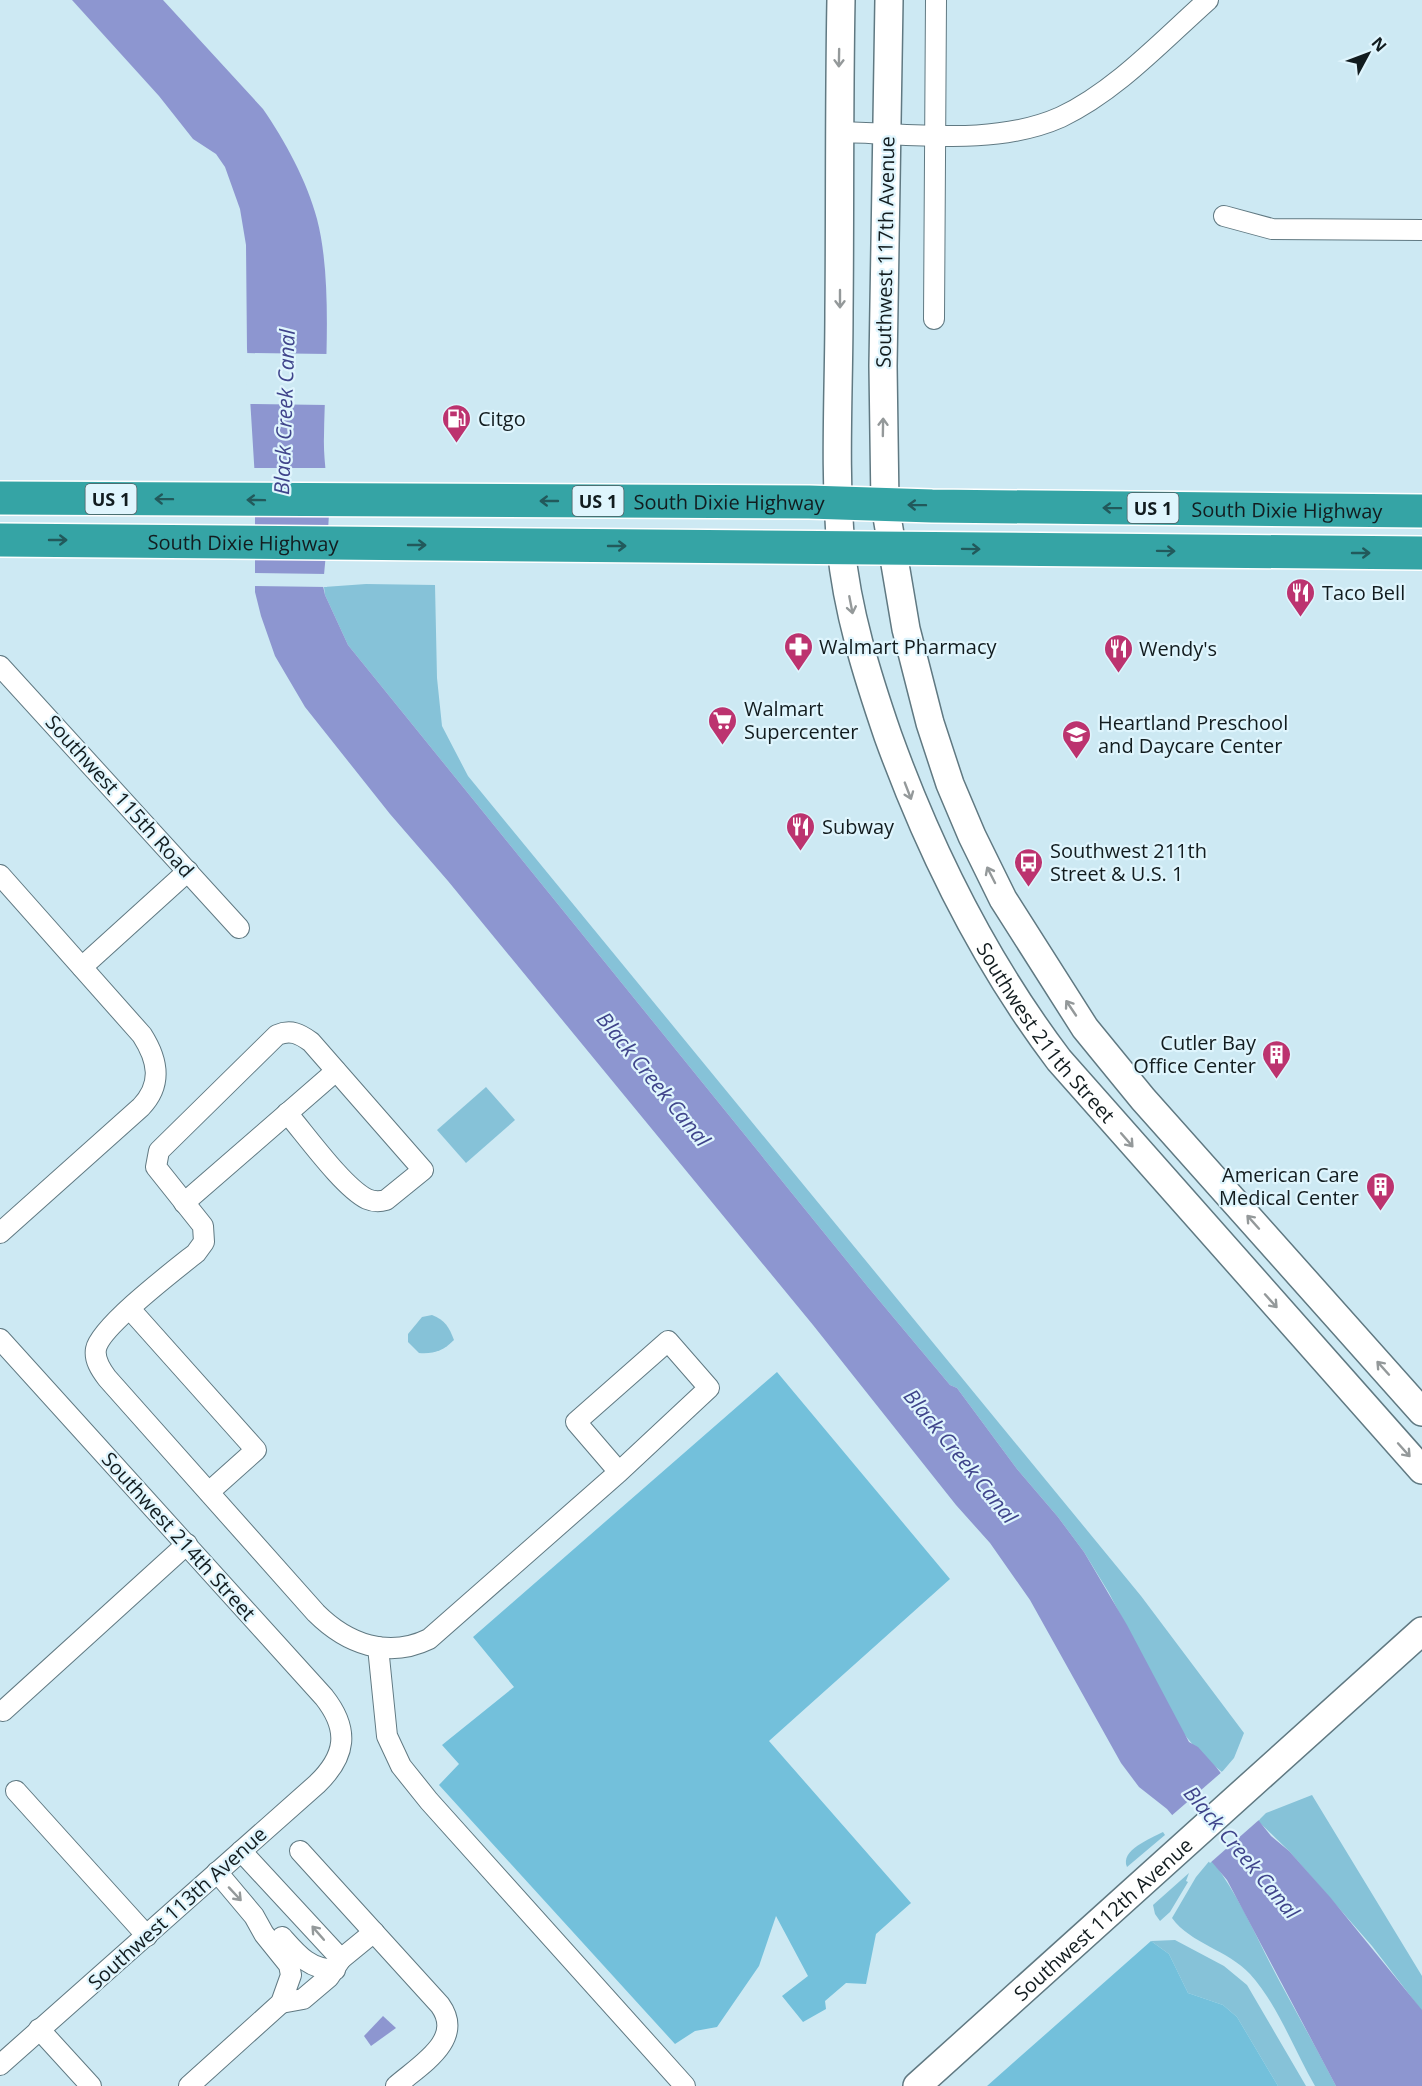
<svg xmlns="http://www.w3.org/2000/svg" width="1422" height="2086" viewBox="0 0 1422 2086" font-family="'Open Sans',sans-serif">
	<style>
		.green { fill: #86c2d8 }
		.forest { fill: #73c0db }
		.water { fill: #8d96d0 }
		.pier { fill: #cde9f3 }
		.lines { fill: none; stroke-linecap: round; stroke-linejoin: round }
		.street-casing { stroke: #607982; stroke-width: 22 }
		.secondary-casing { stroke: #607982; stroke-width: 30 }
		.highway-casing { stroke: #fff; stroke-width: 36 }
		.street { stroke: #fff; stroke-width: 20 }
		.secondary { stroke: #fff; stroke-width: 27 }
		.highway { stroke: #35a4a5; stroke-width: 33 }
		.oneway { stroke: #94999a }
		.oneway2 { stroke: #22595b }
		.labels { text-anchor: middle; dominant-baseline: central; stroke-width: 4.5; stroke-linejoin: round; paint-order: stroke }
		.shield { fill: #dff5fd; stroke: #505d62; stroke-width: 1.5 }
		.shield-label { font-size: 18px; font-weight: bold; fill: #121c1f }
		.street-label { font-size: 20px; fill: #121c1f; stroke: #dff5fd }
		.poi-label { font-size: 20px; fill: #121c1f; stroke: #dff5fd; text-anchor: start }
		.water-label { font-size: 21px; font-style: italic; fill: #3f448b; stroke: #dff5fd }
	</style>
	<rect width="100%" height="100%" fill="#cde9f3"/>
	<g class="green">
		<path d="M366,584L435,585L437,678L442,726L468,776L1141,1596L1244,1733L1234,1758L1222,1772C1206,1759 1189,1743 1178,1725L1109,1593L1084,1552L1058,1517L1017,1469L957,1388L950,1385L868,1287L348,645L325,595L324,587Z"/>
		<path d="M486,1087L515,1120L466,1163L437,1130Z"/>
		<path d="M432,1315C445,1320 449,1327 454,1340C443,1351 434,1354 419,1353L408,1342V1334L422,1317Z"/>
		<path d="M1312,1795L1422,1976V2011L1372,1946L1289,1851L1258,1821L1266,1813Z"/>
		<path d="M1163,1832L1165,1835L1127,1867C1120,1850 1150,1839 1163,1832Z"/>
		<path d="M1211,1859C1241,1898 1258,1942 1281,1984C1300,2019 1318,2051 1336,2086H1315C1294,2050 1278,2005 1250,1974C1228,1950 1191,1944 1172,1918L1196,1877Z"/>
		<path d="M1189,1873L1186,1881L1188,1882L1170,1912L1160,1921L1155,1914L1153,1905Z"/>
		<path d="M1175,1940L1224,1966L1247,1985L1306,2086H1278L1237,2017L1223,2005L1188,1993L1169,1954L1151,1941Z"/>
	</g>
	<g class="forest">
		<path d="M777,1372L950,1579L769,1741L911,1903L876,1934L866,1984L846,1983L825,2001L826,2009L803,2022L782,1996L808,1976L776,1916L759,1966L717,2027L695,2031L675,2044L439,1785L459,1764L442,1745L514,1687L473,1637Z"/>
		<path d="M1151,1941L1169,1954L1188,1993L1223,2005L1237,2017L1278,2086H987Z"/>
	</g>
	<g class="water">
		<path d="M72,0H163L263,109C285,141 307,181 317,219C333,280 325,372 324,436C323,462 329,488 329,514C328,537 325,562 323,586L325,595L348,645L868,1287L950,1385L957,1388L1017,1469L1058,1517L1084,1552L1127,1625L1189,1742L1198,1747L1216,1767L1271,1836L1289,1851L1330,1897L1422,2010V2086H1336L1227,1880L1167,1809L1139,1787L1121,1763L1030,1600L990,1543L956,1505L813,1325L448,881L390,814L305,707L275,656L261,616L255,592V479L247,349L246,245L240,209L225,167L216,154L193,139L159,96Z"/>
		<path d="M383,2016L396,2028L371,2046L364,2036Z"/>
	</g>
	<g class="pier">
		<path d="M245,353L328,354L327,405L247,404Z"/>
		<path d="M252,468H328L332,513H252Z"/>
		<path d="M252,573L327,574V587L252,586Z"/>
		<path d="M1223,1771L1260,1819L1210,1863L1170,1817Z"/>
	</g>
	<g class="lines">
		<defs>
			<g id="street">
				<path d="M839,132C910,133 994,147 1061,117C1116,91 1163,40 1208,0"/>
				<path d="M1224,216L1272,229L1422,230"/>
				<path d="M934,319L936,0"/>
				<path d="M0,666L239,928"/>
				<path d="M0,875L142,1035C158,1060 163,1084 141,1107L0,1233"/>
				<path d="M82,967L188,871"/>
				<path d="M287,1113C306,1135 343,1187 367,1199C374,1202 379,1202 386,1200L423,1170L311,1042C300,1034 291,1029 277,1035L159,1151L156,1167L203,1226L204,1242L196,1253C176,1269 100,1327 96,1349C94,1360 101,1370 107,1378L316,1613C347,1644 388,1659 429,1639L619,1472L709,1388L668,1341L576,1422L619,1472"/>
				<path d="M184,1203L336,1071"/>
				<path d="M130,1309L256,1450L209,1492"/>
				<path d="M0,1339L324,1697C350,1730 346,1756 317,1784L0,2065"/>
				<path d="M378,1647L387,1736L401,1766L429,1801L685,2086"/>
				<path d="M3,1711L187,1544"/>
				<path d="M16,1791L147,1936"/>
				<path d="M241,1851L341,1959L329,1977L303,1999L281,2003"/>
				<path d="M300,1851L440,2005C465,2040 420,2065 396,2086"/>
				<path d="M282,1937C298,1955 309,1969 335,1970"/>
				<path d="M341,1959L374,1932"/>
				<path d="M39,2029L91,2086"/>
				<path d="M189,2086L281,2003L291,1975L289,1965L264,1934L254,1916L217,1872"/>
			</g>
			<g id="secondary">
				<path id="s1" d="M841,0C839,104 840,208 839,312C839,390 834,470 841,547C847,611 867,675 888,736C930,852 984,961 1059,1060L1422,1470"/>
				<path d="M889,0L883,366L885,505L906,629L930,723L950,784L972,836L1003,899L1085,1028L1143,1099L1422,1412"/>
				<path id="s2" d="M917,2086L1422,1631"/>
			</g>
			<g id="highway">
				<path id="s3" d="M0,498L809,502L932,506L1422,511"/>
				<path id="s4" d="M0,540L1422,553"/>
			</g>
		</defs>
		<use href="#street" class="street-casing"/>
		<use href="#secondary" class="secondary-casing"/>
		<use href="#highway" class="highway-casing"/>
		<use href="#street" class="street"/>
		<use href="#secondary" class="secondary"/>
		<use href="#highway" class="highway"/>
	</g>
	<defs><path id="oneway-shaft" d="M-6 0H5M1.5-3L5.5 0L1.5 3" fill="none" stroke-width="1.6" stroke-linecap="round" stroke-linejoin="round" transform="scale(1.5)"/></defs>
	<g class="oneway">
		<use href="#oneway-shaft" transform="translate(839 58) rotate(91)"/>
		<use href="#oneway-shaft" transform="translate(840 299) rotate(90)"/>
		<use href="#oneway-shaft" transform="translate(883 427) rotate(-89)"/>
		<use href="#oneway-shaft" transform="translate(851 605) rotate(79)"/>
		<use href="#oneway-shaft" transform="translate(908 791) rotate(69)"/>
		<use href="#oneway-shaft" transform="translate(991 875) rotate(-117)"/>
		<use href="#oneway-shaft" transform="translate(1071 1008) rotate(-124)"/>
		<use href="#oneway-shaft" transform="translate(1127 1140) rotate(49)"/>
		<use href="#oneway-shaft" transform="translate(1253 1222) rotate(-132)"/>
		<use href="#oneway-shaft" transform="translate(1271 1301) rotate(48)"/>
		<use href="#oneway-shaft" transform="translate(1383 1368) rotate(-132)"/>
		<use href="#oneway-shaft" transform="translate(1404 1450) rotate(48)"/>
		<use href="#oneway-shaft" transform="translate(235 1894) rotate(47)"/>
		<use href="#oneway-shaft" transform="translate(318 1933) rotate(-131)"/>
	</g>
	<g class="oneway2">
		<use href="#oneway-shaft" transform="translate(164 499) rotate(-179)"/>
		<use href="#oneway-shaft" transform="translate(256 500) rotate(-179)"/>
		<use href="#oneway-shaft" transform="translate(549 501) rotate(-180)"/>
		<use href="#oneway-shaft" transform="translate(917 505) rotate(-179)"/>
		<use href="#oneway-shaft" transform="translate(1112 508) rotate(-179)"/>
		<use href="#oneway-shaft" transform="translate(58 540)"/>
		<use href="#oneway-shaft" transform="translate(417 545)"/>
		<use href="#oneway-shaft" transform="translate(617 546)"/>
		<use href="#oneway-shaft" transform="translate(971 549) rotate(1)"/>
		<use href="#oneway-shaft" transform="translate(1166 551) rotate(1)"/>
		<use href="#oneway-shaft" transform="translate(1361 553)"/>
	</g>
	<defs>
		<symbol id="fuel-pin" viewBox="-11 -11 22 30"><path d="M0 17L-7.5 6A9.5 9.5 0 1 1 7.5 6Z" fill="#bc336f" stroke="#dff5fd"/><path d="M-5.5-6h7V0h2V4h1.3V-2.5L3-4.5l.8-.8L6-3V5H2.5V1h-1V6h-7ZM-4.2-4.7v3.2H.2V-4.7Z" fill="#fff"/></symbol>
		<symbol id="restaurant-pin" viewBox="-11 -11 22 30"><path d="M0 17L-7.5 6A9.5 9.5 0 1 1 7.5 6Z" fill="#bc336f" stroke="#dff5fd"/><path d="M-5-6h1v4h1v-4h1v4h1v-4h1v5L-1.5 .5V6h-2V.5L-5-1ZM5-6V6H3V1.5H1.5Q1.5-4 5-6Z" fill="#fff"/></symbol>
		<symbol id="pharmacy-pin" viewBox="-11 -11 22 30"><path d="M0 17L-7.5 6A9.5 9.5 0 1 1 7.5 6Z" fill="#bc336f" stroke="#dff5fd"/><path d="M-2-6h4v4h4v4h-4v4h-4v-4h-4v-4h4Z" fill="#fff"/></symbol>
		<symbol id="supermarket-pin" viewBox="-11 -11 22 30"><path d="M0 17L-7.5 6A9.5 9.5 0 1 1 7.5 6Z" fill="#bc336f" stroke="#dff5fd"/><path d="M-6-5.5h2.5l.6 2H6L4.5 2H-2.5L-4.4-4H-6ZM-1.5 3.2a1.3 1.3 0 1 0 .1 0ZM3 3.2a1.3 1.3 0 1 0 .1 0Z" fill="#fff"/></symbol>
		<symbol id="school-pin" viewBox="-11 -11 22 30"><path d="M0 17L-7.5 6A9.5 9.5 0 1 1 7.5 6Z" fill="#bc336f" stroke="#dff5fd"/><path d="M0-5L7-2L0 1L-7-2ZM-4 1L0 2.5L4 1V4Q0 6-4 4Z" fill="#fff"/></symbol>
		<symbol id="bus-pin" viewBox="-11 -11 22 30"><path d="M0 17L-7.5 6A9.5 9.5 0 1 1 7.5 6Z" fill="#bc336f" stroke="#dff5fd"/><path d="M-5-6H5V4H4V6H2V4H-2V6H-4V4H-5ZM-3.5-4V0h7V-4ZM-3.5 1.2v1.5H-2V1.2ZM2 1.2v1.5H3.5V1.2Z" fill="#fff"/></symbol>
		<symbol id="building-pin" viewBox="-11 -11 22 30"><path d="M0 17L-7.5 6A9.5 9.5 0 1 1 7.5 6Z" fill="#bc336f" stroke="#dff5fd"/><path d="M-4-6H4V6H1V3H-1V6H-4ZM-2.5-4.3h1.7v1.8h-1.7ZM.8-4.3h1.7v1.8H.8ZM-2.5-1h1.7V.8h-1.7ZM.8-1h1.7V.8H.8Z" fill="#fff"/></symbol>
	</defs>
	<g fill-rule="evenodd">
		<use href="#fuel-pin" x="440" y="402" width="33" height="45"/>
		<use href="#restaurant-pin" x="1284" y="576" width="33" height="45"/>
		<use href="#pharmacy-pin" x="782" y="630" width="33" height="45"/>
		<use href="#restaurant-pin" x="1102" y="632" width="33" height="45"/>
		<use href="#supermarket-pin" x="706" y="704" width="33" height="45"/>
		<use href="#school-pin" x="1060" y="718" width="33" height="45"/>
		<use href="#restaurant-pin" x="784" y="810" width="33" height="45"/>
		<use href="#bus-pin" x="1012" y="846" width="33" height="45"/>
		<use href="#building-pin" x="1260" y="1038" width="33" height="45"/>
		<use href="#building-pin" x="1364" y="1170" width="33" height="45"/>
	</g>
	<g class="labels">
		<g class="shield">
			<rect x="85.5" y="484" width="51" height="30" rx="4.5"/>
			<rect x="572.5" y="486" width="51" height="30" rx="4.5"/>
			<rect x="1127.5" y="493" width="51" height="30" rx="4.5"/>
		</g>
		<g class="shield-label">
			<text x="111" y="499">US 1</text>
			<text x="598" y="501">US 1</text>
			<text x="1153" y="508">US 1</text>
		</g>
		<g class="street-label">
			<text transform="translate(885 252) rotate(-89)">Southwest 117th Avenue</text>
			<text stroke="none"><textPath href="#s3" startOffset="729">South Dixie Highway</textPath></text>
			<text stroke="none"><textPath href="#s3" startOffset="1287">South Dixie Highway</textPath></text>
			<text stroke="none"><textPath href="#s4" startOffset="243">South Dixie Highway</textPath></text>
			<text transform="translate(120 796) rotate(48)">Southwest 115th Road</text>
			<text stroke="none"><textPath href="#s1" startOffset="1080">Southwest 211th Street</textPath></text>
			<text transform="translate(179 1536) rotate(48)">Southwest 214th Street</text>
			<text transform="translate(177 1908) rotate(-42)">Southwest 113th Avenue</text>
			<text stroke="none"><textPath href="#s2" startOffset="250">Southwest 112th Avenue</textPath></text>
		</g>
		<g class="poi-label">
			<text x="478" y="418">Citgo</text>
			<text x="1322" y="592">Taco Bell</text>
			<text x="819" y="646">Walmart Pharmacy</text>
			<text x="1139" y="648">Wendy's</text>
			<text x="744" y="708">Walmart<tspan x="744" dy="23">Supercenter</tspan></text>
			<text x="1098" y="722">Heartland Preschool<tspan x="1098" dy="23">and Daycare Center</tspan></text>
			<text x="822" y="826">Subway</text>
			<text x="1050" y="850">Southwest 211th<tspan x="1050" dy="23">Street &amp; U.S. 1</tspan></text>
			<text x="1256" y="1042" text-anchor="end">Cutler Bay<tspan x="1256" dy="23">Office Center</tspan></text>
			<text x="1359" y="1174" text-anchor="end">American Care<tspan x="1359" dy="23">Medical Center</tspan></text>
		</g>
		<g class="water-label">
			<text transform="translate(284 412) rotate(-88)">Black Creek Canal</text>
			<text transform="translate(654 1079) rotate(51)">Black Creek Canal</text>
			<text transform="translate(961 1456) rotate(51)">Black Creek Canal</text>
			<text transform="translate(1242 1852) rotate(50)">Black Creek Canal</text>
		</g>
	</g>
	<g transform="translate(1368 54) rotate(49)" stroke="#dff5fd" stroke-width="4.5" paint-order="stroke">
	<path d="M0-4.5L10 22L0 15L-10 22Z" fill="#121c1f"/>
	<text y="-9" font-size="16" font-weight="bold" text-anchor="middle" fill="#121c1f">N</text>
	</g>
</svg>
